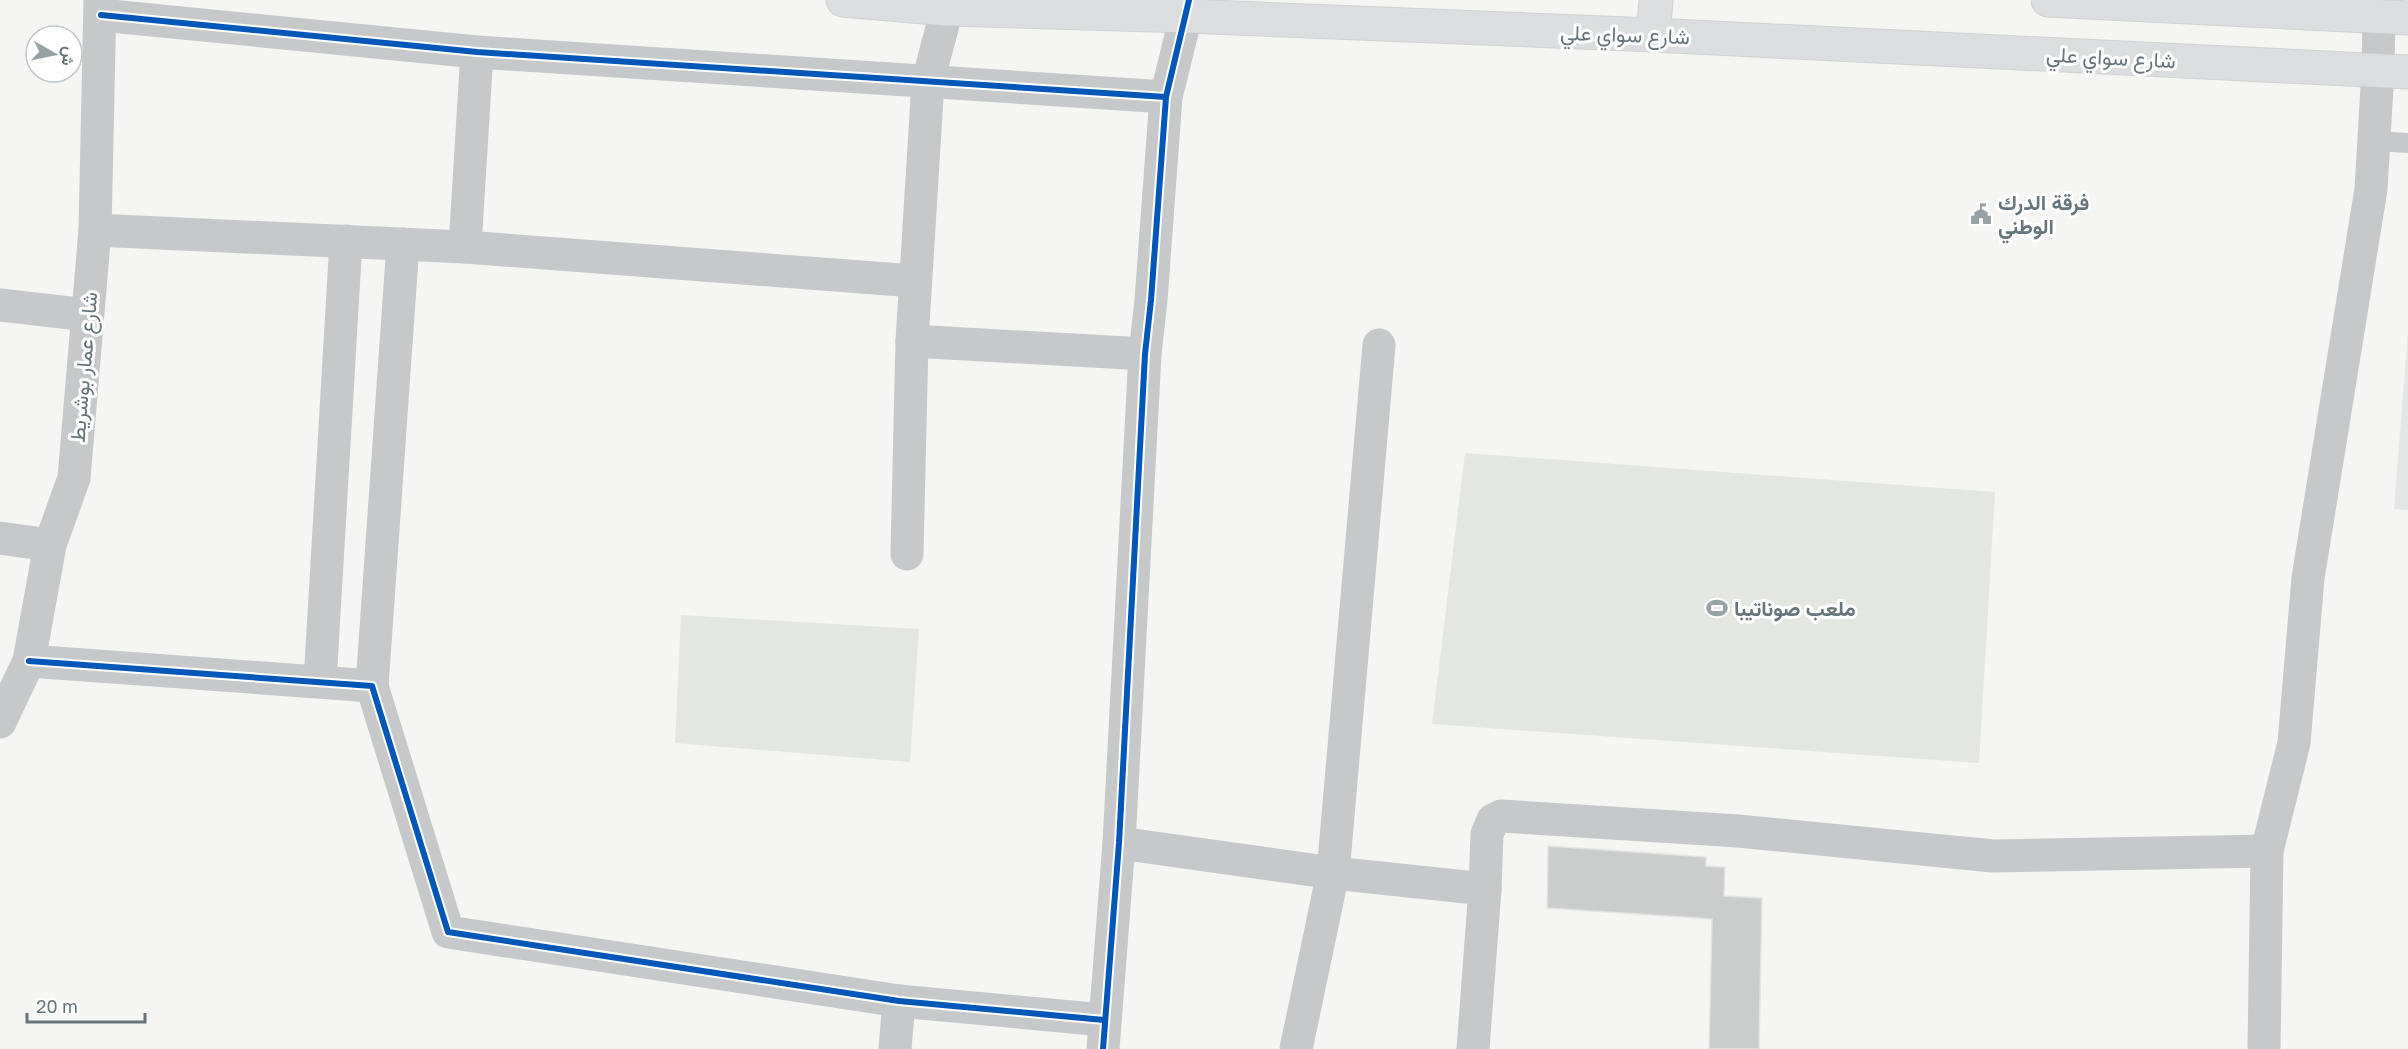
<svg xmlns="http://www.w3.org/2000/svg" width="2408" height="1049" viewBox="0 0 2408 1049" font-family="'Golos Text',Vazirmatn,sans-serif">
	<style>
		.built { fill: #e5e6e6 }
		.green { fill: #e4e6e2 }
		.building { fill: #cbcccc; stroke: #e4e4e4; stroke-width: 1.5 }
		.lines { fill: none; stroke-linecap: round; stroke-linejoin: round }
		.secondary-casing { stroke: #d0d1d1; stroke-width: 35 }
		.service { stroke: #c6c8c9; stroke-width: 20 }
		.minor { stroke: #c6c8c9; stroke-width: 33 }
		.tertiary { stroke: #c6c8c9; stroke-width: 33 }
		.secondary { stroke: #dcddde; stroke-width: 33 }
		.cycleway-casing { stroke: #fff; stroke-width: 10 }
		.cycleway { stroke: #0057b8; stroke-width: 6 }
		.labels { text-anchor: middle; dominant-baseline: central; stroke-width: 6; stroke-linejoin: round; paint-order: stroke }
		.street-label { font-size: 21px; fill: #65757b; stroke: #fff }
		.poi-label { font-size: 21px; font-weight: bold; fill: #65757b; stroke: #fff; text-anchor: start }
	</style>
	<rect width="100%" height="100%" fill="#f5f5f4"/>
	<path class="built" d="M2408,331V510L2394,509Z"/>
	<g class="green">
		<path d="M1465,453L1995,492L1979,763L1432,724Z"/>
		<path d="M681,615L919,629L910,762L675,743Z"/>
	</g>
	<path class="building" d="M1548,846L1706,857V866L1725,867L1724,896L1762,898L1759,1049H1709L1712,919L1547,908Z"/>
	<g class="lines">
		<defs>
			<g id="secondary">
				<path d="M843,0L947,9L1186,16L1653,35L2408,72"/>
				<path d="M2048,0L2408,18"/>
				<path d="M1653,35L1656,0"/>
			</g>
		</defs>
		<use href="#secondary" class="secondary-casing"/>
		<path class="service" d="M2374,141L2408,143"/>
		<g class="minor">
			<path d="M101,15L477,52L1166,97"/>
			<path d="M95,230L465,247L914,281"/>
			<path d="M465,247L477,52"/>
			<path d="M0,305L87,315"/>
			<path d="M912,341L1145,354"/>
			<path d="M0,538L50,545"/>
			<path d="M907,554L912,341L928,81L947,9L954,0"/>
			<path d="M29,661L372,686L448,932L899,1001L1104,1020"/>
			<path d="M320,682L346,241"/>
			<path d="M372,686L403,244"/>
			<path d="M1119,843L1333,873L1485,889L1473,1049"/>
			<path d="M1485,889L1487,834L1493,820L1501,816L1738,831L1993,856L2267,851"/>
			<path d="M895,1049L899,1001"/>
			<path d="M1296,1049L1333,873L1379,345"/>
			<path d="M2264,1049L2267,851L2294,743L2308,578L2371,189L2378,70L2379,16"/>
		</g>
		<g class="tertiary">
			<path d="M0,722L29,661L50,545L74,478L95,230L100,0"/>
			<path d="M1103,1049L1119,843L1145,354L1151,300L1166,97L1186,16"/>
		</g>
		<use href="#secondary" class="secondary"/>
		<defs>
			<g id="cycleway">
				<path d="M101,15L477,52L1166,97"/>
				<path d="M29,661L372,686L448,932L899,1001L1104,1020"/>
				<path d="M1103,1049L1119,843L1145,354L1151,300L1166,97L1189,0"/>
			</g>
		</defs>
		<use href="#cycleway" class="cycleway-casing"/>
		<use href="#cycleway" class="cycleway"/>
	</g>
	<defs>
		<symbol id="civic-bare" viewBox="-9 -9 18 18"><path d="M-.6-6.5H3V-4.5H.6V-3L4-1V1h2V6H-6V1h2V-1L-.6-3ZM-1.2 2.5V6h2.4V2.5Z" fill="#97a2a5" stroke="#fff" stroke-width="2.5" paint-order="stroke"/></symbol>
		<symbol id="stadium-bare" viewBox="-9 -9 18 18"><path d="M0-5a6.5 5 0 1 0 0 10a6.5 5 0 1 0 0-10ZM-3.5-1.8h7v3.6h-7Z" fill="#97a2a5" stroke="#fff" stroke-width="2.5" paint-order="stroke"/></symbol>
	</defs>
	<g fill-rule="evenodd">
		<use href="#civic-bare" x="1966" y="199" width="30" height="30"/>
		<use href="#stadium-bare" x="1702" y="593" width="30" height="30"/>
	</g>
	<g class="labels">
		<g class="street-label">
			<text transform="translate(1625 34) rotate(2)">شارع سواي علي</text>
			<text transform="translate(2111 57) rotate(3)">شارع سواي علي</text>
			<text transform="translate(83 367) rotate(-85)">شارع عمار بوشريط</text>
		</g>
		<g class="poi-label">
			<text x="1998" y="202">فرقة الدرك<tspan x="1998" dy="24">الوطني</tspan></text>
			<text x="1734" y="608">ملعب صوناتيبا</text>
		</g>
	</g>
	<g transform="translate(54 54) rotate(99)"><circle r="28" fill="#ffffff" stroke="#c1c8ca" stroke-width="1.5"/>
	<path d="M0-4.5L10 22L0 15L-10 22Z" fill="#97a2a5"/>
	<text y="-9" font-size="16" font-weight="bold" text-anchor="middle" fill="#65757b">ش</text>
	</g>
	<path d="M27 1013v9h118v-9" fill="none" stroke="#65757b" stroke-width="3"/>
	<text x="36" y="1013" font-size="18" fill="#65757b" stroke="#ffffff" stroke-width="4.5" paint-order="stroke">20 m</text>
</svg>
